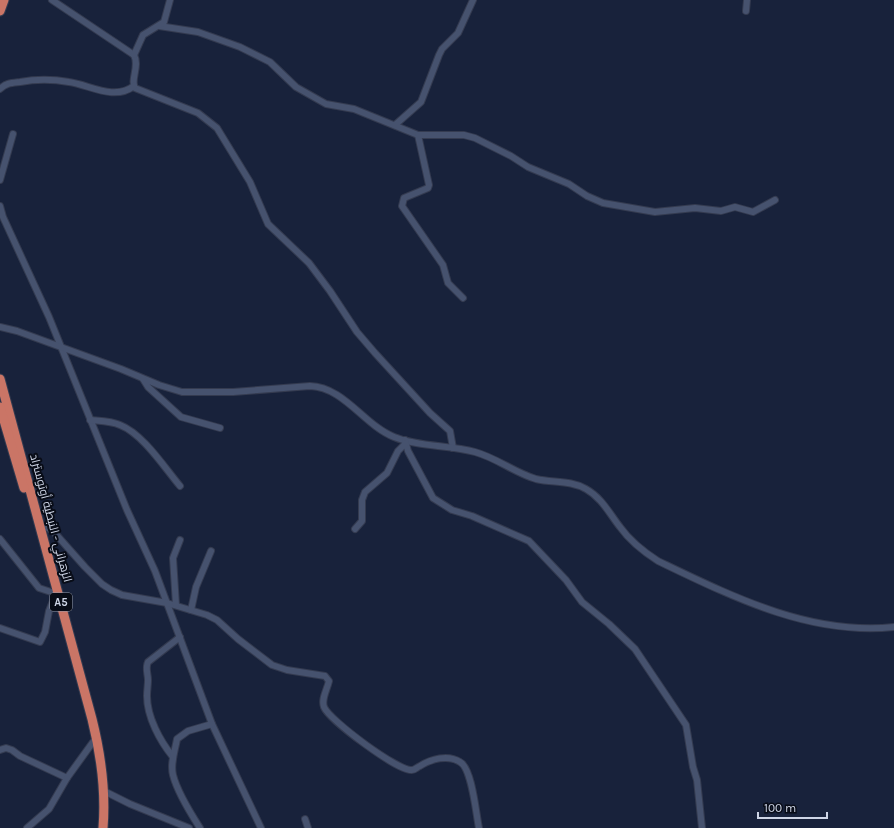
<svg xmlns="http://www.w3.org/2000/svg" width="894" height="828" viewBox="0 0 894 828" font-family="Karla,Cairo,sans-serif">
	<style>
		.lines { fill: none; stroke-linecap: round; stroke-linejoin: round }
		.minor-casing { stroke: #343b50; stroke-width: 8 }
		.highway-casing { stroke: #343b50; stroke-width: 11 }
		.minor { stroke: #46526e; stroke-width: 6 }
		.highway { stroke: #ca7566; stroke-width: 9 }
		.labels { text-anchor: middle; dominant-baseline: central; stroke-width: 4; stroke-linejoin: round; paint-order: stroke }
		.shield { fill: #080c17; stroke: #9399a8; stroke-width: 1 }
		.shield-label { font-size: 11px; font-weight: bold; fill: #ced5e6 }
		.street-label { font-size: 12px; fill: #ced5e6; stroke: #080c17 }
	</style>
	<rect width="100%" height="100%" fill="#18223b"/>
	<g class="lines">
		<defs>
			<g id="minor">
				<path d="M52,0L134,55C140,66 130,80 135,88L198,113L217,128L250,182L268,224L309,263L330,291L357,332L375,353L430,413L450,431L453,448"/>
				<path d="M746,11L747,0"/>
				<path d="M159,26L198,32L240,47L270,62L296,87L326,104L354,109L418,135L429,185L428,188L404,198L402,206L443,265L448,283L463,298"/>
				<path d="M134,55L143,35L164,22L170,0"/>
				<path d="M0,89C6,83 11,83 20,82C36,79 52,79 69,82C90,85 114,101 134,86"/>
				<path d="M395,125L421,102L439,55L442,49L458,33L473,0"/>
				<path d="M418,135H464L475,138L511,156L528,167L569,184L587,196L603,203L655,212L695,208L721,211L735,207L753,212L775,200"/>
				<path d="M0,180L13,134"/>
				<path d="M0,206L3,217L49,317L127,510L155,571L212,724L261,828"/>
				<path d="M0,327L17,331L121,369L159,385L182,392H233L310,386C344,387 364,425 394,437C419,447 449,445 475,452C497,458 515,473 536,479C553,483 571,480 586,489C602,498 609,513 620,527C630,541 644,552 658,561C731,596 810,636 894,627"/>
				<path d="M143,379L148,387L181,417L220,428"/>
				<path d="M90,420C100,421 111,421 120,425C143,434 164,467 180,486"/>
				<path d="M405,440L408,451L433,498L452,510L472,516L529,541L566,580L582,602L609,624L635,649L686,725L693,767L697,780L702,828"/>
				<path d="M41,528L46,527L53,531L85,567L102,584L111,590L122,595L167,603L207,615L217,620L238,639L272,665L287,670L325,676L329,681C327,690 321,699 324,707C329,720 399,772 412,770C415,770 417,767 420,766C431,759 448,754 460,762C472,768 476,814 479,828"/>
				<path d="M355,529L362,521V500L365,492L387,473L398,451L405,444"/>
				<path d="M0,539L39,588L54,593"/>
				<path d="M176,605L173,558L180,540"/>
				<path d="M191,610L196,587L211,551"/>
				<path d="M0,628L40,642L45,632L49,611L55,596"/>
				<path d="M0,750L6,748L12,750L20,756L67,778"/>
				<path d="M173,757C160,741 147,717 147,696C147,690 148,685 148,680C148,674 145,668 148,662L180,637"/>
				<path d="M104,791L130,804L189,828"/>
				<path d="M305,819L308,828"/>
				<path d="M27,828L49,809L67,778L93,742"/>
				<path d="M200,828C191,814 177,791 173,775C170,763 175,751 177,739L188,731L212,724"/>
			</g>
			<g id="highway">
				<path d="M0,11L4,0"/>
				<path d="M0,379L92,719C101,755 106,791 103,828"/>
				<path d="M0,407L24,488"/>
			</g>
		</defs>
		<use href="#minor" class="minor-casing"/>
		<use href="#highway" class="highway-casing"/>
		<use href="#minor" class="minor"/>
		<use href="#highway" class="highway"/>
	</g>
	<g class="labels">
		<rect class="shield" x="50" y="593" width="22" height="18" rx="3"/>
		<g class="shield-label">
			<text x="61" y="602">A5</text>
		</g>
		<g class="street-label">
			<text transform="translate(51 518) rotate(75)">الزهراني - النبطية أوتوستراد</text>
		</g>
	</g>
	<path d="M758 812v6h69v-6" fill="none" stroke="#ced5e6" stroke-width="2"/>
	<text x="764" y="812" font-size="12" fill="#ced5e6" stroke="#080c17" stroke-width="3" paint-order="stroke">100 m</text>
</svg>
